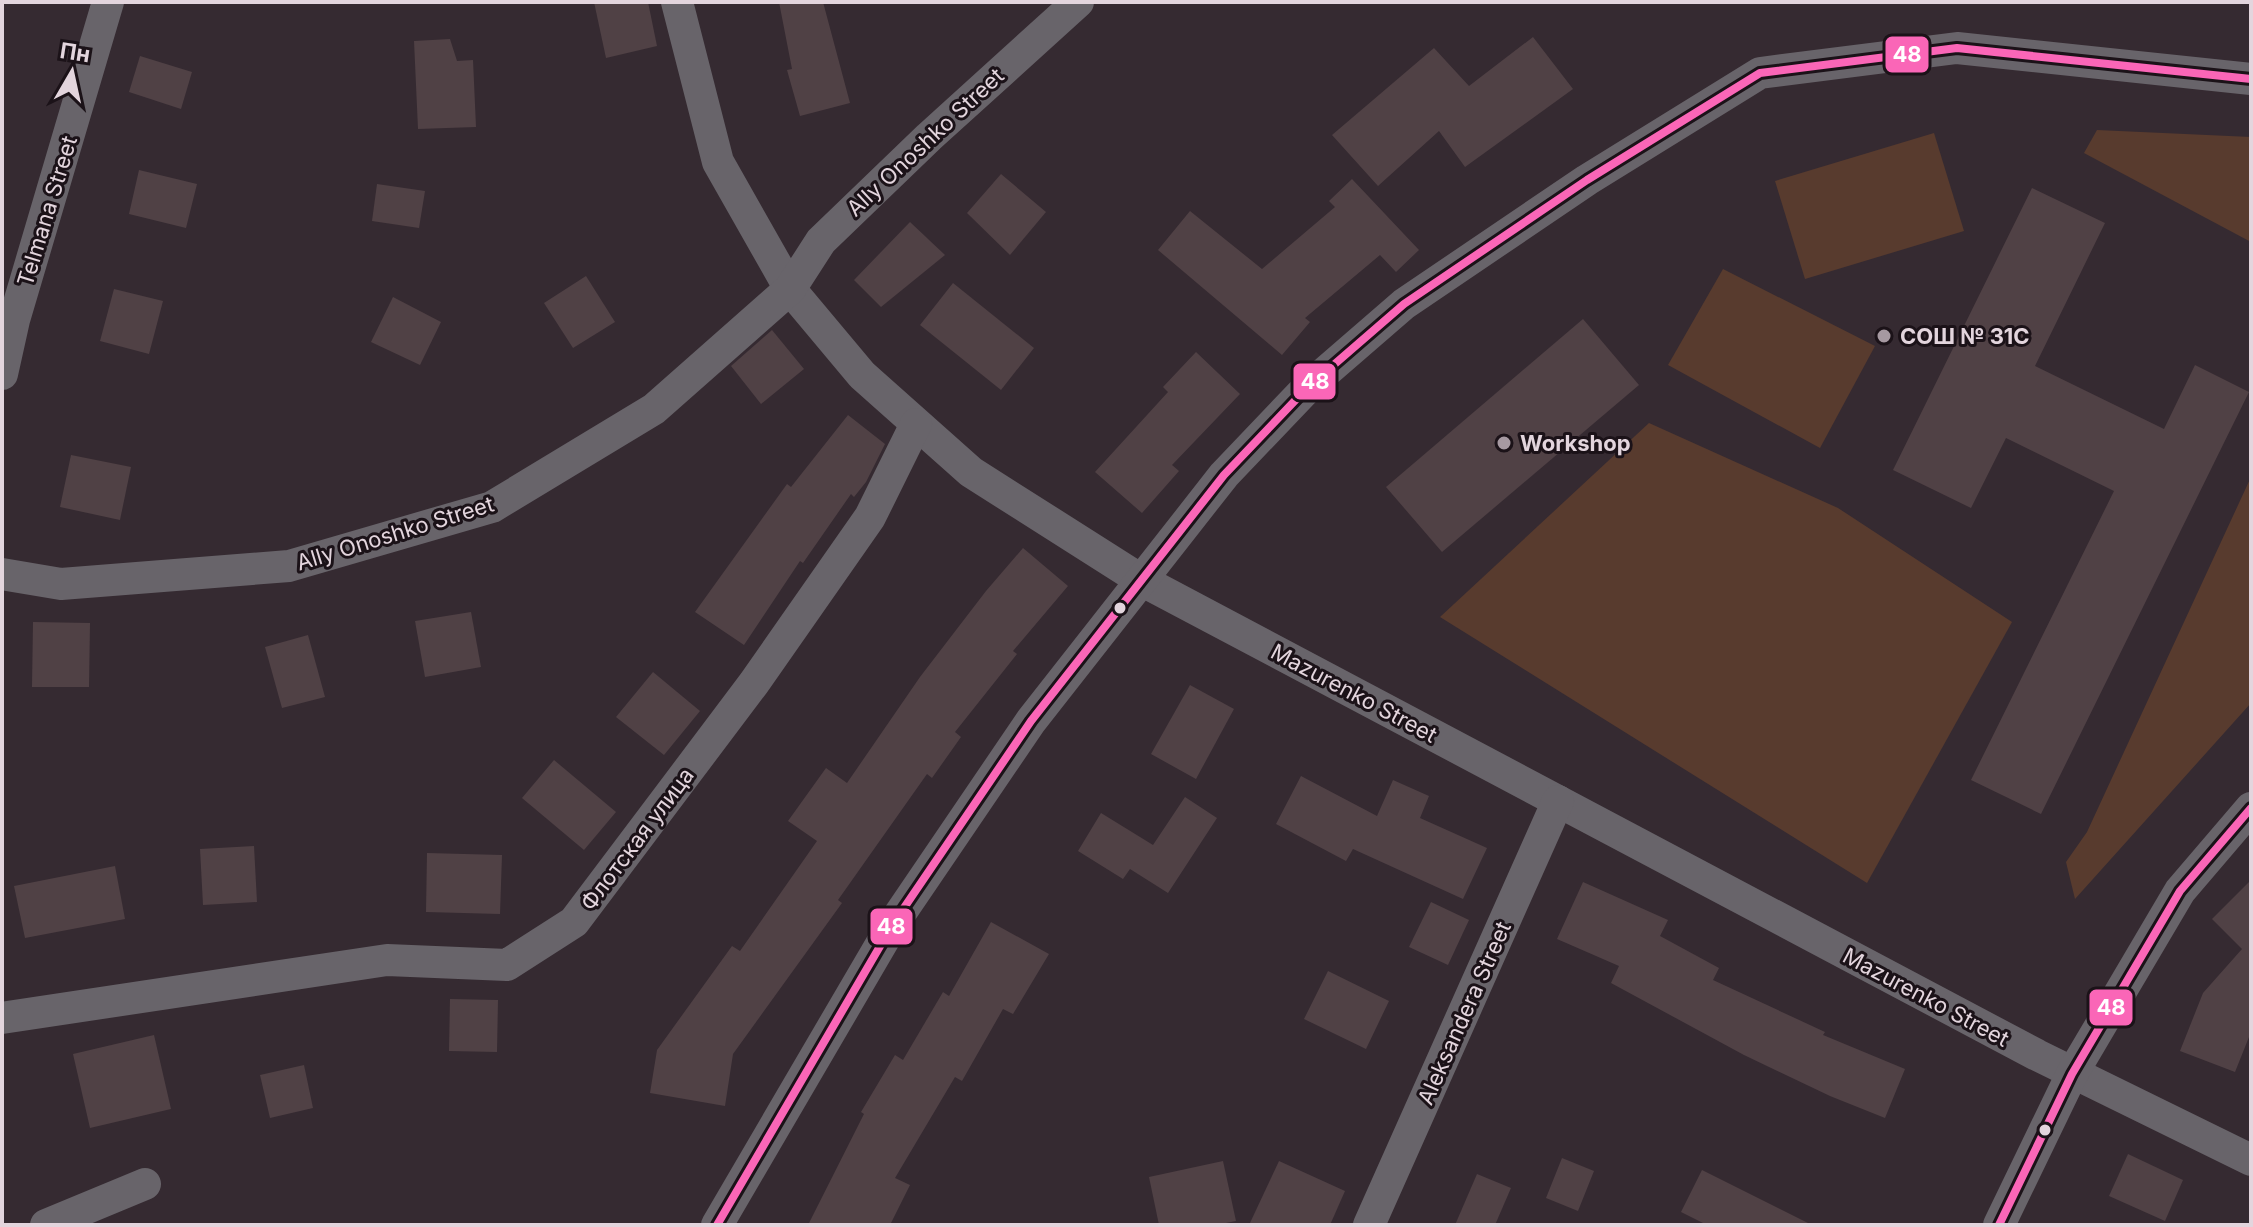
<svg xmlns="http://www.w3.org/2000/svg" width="2253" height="1227" viewBox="0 0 2253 1227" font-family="Inter,sans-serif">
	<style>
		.green { fill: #583b2e }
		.building { fill: #504145 }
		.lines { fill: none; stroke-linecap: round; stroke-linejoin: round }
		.minor { stroke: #68646a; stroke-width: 32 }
		.bus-1-casing { stroke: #1b1218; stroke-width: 14 }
		.bus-1 { stroke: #fa66b7; stroke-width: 8 }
		.poi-dot { fill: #a699a1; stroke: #1b1218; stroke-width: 3 }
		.bus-dot { fill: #e3d5dd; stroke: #1b1218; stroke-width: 3 }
		.labels { text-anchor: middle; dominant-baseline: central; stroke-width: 6; stroke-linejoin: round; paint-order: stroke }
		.street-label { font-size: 22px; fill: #e3d5dd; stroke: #1b1218 }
		.poi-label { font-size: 22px; font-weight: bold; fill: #e3d5dd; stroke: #1b1218; text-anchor: start }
		.line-badge { stroke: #1b1218; stroke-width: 3 }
		.badge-label { font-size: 22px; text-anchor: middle; font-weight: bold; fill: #fff }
	</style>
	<rect width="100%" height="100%" fill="#352a31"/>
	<g class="green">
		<path d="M2097,130L2251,137V242L2084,153Z"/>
		<path d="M1934,133L1964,231L1805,279L1775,181Z"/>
		<path d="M1723,269L1875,346L1820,448L1668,365Z"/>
		<path d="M1649,423L1838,508L2012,622L1867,883L1440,617Z"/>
		<path d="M2251,477V703L2075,899L2066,862L2087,832Z"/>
	</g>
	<g class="building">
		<path d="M594,2H648L657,46L606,58Z"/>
		<path d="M779,2H823L850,103L800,116L787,70L792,69Z"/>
		<path d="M1533,37L1573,89L1465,167L1439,131L1378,186L1332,135L1434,48L1469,86Z"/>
		<path d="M450,39L457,61L473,60L476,127L418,129L414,41Z"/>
		<path d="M140,56L192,72L181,109L129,92Z"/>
		<path d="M139,170L197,184L186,228L129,214Z"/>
		<path d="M1001,174L1046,212L1010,255L967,213Z"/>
		<path d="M1352,179L1419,250L1396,272L1380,255L1305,318L1310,322L1282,355L1158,250L1190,211L1262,269L1335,207L1329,201Z"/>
		<path d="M377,184L425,191L419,228L372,221Z"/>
		<path d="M2032,188L2105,223L2035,366L2164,429L2195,365L2249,392L2041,814L1971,780L2114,491L2006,438L1971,508L1893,470Z"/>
		<path d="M910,222L945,255L881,307L854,280Z"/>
		<path d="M586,276L615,322L573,348L544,303Z"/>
		<path d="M953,283L1034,348L1001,390L920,325Z"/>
		<path d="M114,289L163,301L149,354L100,341Z"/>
		<path d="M393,297L441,322L420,365L371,342Z"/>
		<path d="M1583,319L1639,385L1442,552L1386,487Z"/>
		<path d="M772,330L804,369L761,404L731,366Z"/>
		<path d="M1196,352L1240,394L1172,465L1179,471L1142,513L1095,472L1168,392L1163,387Z"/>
		<path d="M848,415L885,444L866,482L854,497L851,494L803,563L800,561L744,645L695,612L787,484L791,487Z"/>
		<path d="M71,455L131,467L120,520L60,507Z"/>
		<path d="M1023,548L1068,586L1013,651L1017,654L955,732L961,737L932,778L927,774L838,900L842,903L733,1054L725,1106L650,1093L657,1050L732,946L740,951L817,841L788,821L826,768L847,783L920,677L986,591Z"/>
		<path d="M471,612L481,667L425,677L415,621Z"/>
		<path d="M33,622L90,623L89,687H32Z"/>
		<path d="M308,635L325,697L282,708L265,647Z"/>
		<path d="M653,672L700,711L664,755L616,717Z"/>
		<path d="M1190,685L1234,709L1196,779L1151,754Z"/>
		<path d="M554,760L616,812L584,850L522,798Z"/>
		<path d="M1301,776L1377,816L1393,780L1429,796L1420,818L1487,848L1463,899L1353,849L1346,861L1276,824Z"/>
		<path d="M1185,797L1217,818L1168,893L1130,869L1123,879L1078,851L1101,813L1153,845Z"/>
		<path d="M254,846L257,902L203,905L200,849Z"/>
		<path d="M427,853L502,855L500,914L426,912Z"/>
		<path d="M115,866L125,919L25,938L14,886Z"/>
		<path d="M2251,880V1032L2235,1072L2180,1051L2203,993L2242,949L2212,919Z"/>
		<path d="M1583,882L1668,920L1660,936L1719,968L1713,980L1825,1032L1823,1035L1905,1069L1885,1118L1830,1096L1744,1055L1611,983L1619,966L1557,939Z"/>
		<path d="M1431,902L1469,920L1448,965L1409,947Z"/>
		<path d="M991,922L1049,954L1013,1014L1003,1009L962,1081L955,1077L895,1178L910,1185L890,1225H808L864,1114L861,1112L895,1055L903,1060L943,992L949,996Z"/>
		<path d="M1328,971L1389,1001L1366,1049L1304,1019Z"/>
		<path d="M450,999L498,1000L497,1052L449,1051Z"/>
		<path d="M154,1035L171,1109L90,1128L73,1054Z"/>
		<path d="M304,1065L313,1108L270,1118L260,1075Z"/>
		<path d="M2128,1154L2183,1180L2165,1221L2109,1196Z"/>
		<path d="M1562,1158L1594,1171L1578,1211L1546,1198Z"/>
		<path d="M1223,1161L1236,1221L1216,1225H1159L1149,1177Z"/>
		<path d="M1279,1161L1345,1191L1330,1225H1249Z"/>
		<path d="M1702,1170L1812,1225H1707L1681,1212Z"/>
		<path d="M1477,1174L1511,1188L1495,1225H1455Z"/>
	</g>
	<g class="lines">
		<g class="minor">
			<path d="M677,2L718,162L790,289L862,375L971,472L1141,580L2037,1055L2251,1160"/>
			<path d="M2,374L14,320L108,2"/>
			<path d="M2,574L61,584L289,566L492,507L654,409L790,289L821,241L929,137L1078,2"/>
			<path d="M2,1018L387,960L507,965L574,922L754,683L870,517L916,424"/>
			<path d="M46,1225L145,1184"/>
			<path d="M717,1225L893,924L1031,721L1224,475L1307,388L1404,304L1587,180L1760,73L1957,48L2251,79"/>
			<path d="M1369,1225L1558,801"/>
			<path d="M1999,1225L2072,1074L2180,891L2251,808"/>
		</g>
		<defs>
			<g id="bus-1">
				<path d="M717,1225L893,924L1031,721L1224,475L1307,388L1404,304L1587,180L1760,73L1957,48L2251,79"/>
				<path d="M1999,1225L2072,1074L2180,891L2251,808"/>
			</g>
		</defs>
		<use href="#bus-1" class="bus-1-casing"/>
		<use href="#bus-1" class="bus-1"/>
	</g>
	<g class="poi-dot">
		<circle cx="1884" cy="336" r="8"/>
		<circle cx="1504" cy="443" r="8"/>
	</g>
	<g class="bus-dot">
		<circle cx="1120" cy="608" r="7"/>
		<circle cx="2045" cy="1130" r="7"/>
	</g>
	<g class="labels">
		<g class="street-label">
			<text transform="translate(925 142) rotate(-43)">Ally Onoshko Street</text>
			<text transform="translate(47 211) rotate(-73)">Telmana Street</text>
			<text transform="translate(395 533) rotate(-17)">Ally Onoshko Street</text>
			<text transform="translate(1354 693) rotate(28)">Mazurenko Street</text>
			<text transform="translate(637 839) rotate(-53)">Флотская улица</text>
			<text transform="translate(1926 997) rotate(28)">Mazurenko Street</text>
			<text transform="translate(1464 1013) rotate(-66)">Aleksandera Street</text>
		</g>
		<g class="poi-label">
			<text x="1900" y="336">СОШ № 31С</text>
			<text x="1520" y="443">Workshop</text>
		</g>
	</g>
	<g class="line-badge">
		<rect x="1884" y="35" width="46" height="39" rx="8" fill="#fa66b7"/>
		<rect x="1292" y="362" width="45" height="39" rx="8" fill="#fa66b7"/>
		<rect x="869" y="907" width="45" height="39" rx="8" fill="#fa66b7"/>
		<rect x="2088" y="988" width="46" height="39" rx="8" fill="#fa66b7"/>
	</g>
	<g class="badge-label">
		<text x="1907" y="62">48</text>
		<text x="1315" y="389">48</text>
		<text x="891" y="934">48</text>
		<text x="2111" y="1015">48</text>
	</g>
	<rect width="2253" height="1227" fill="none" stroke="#e3d5dd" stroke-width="8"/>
	<g transform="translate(72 72) rotate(9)" stroke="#1b1218" stroke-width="6" paint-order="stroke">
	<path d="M0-6L14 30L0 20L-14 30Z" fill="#e3d5dd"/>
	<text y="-12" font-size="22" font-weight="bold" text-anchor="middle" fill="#e3d5dd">Пн</text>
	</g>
</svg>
